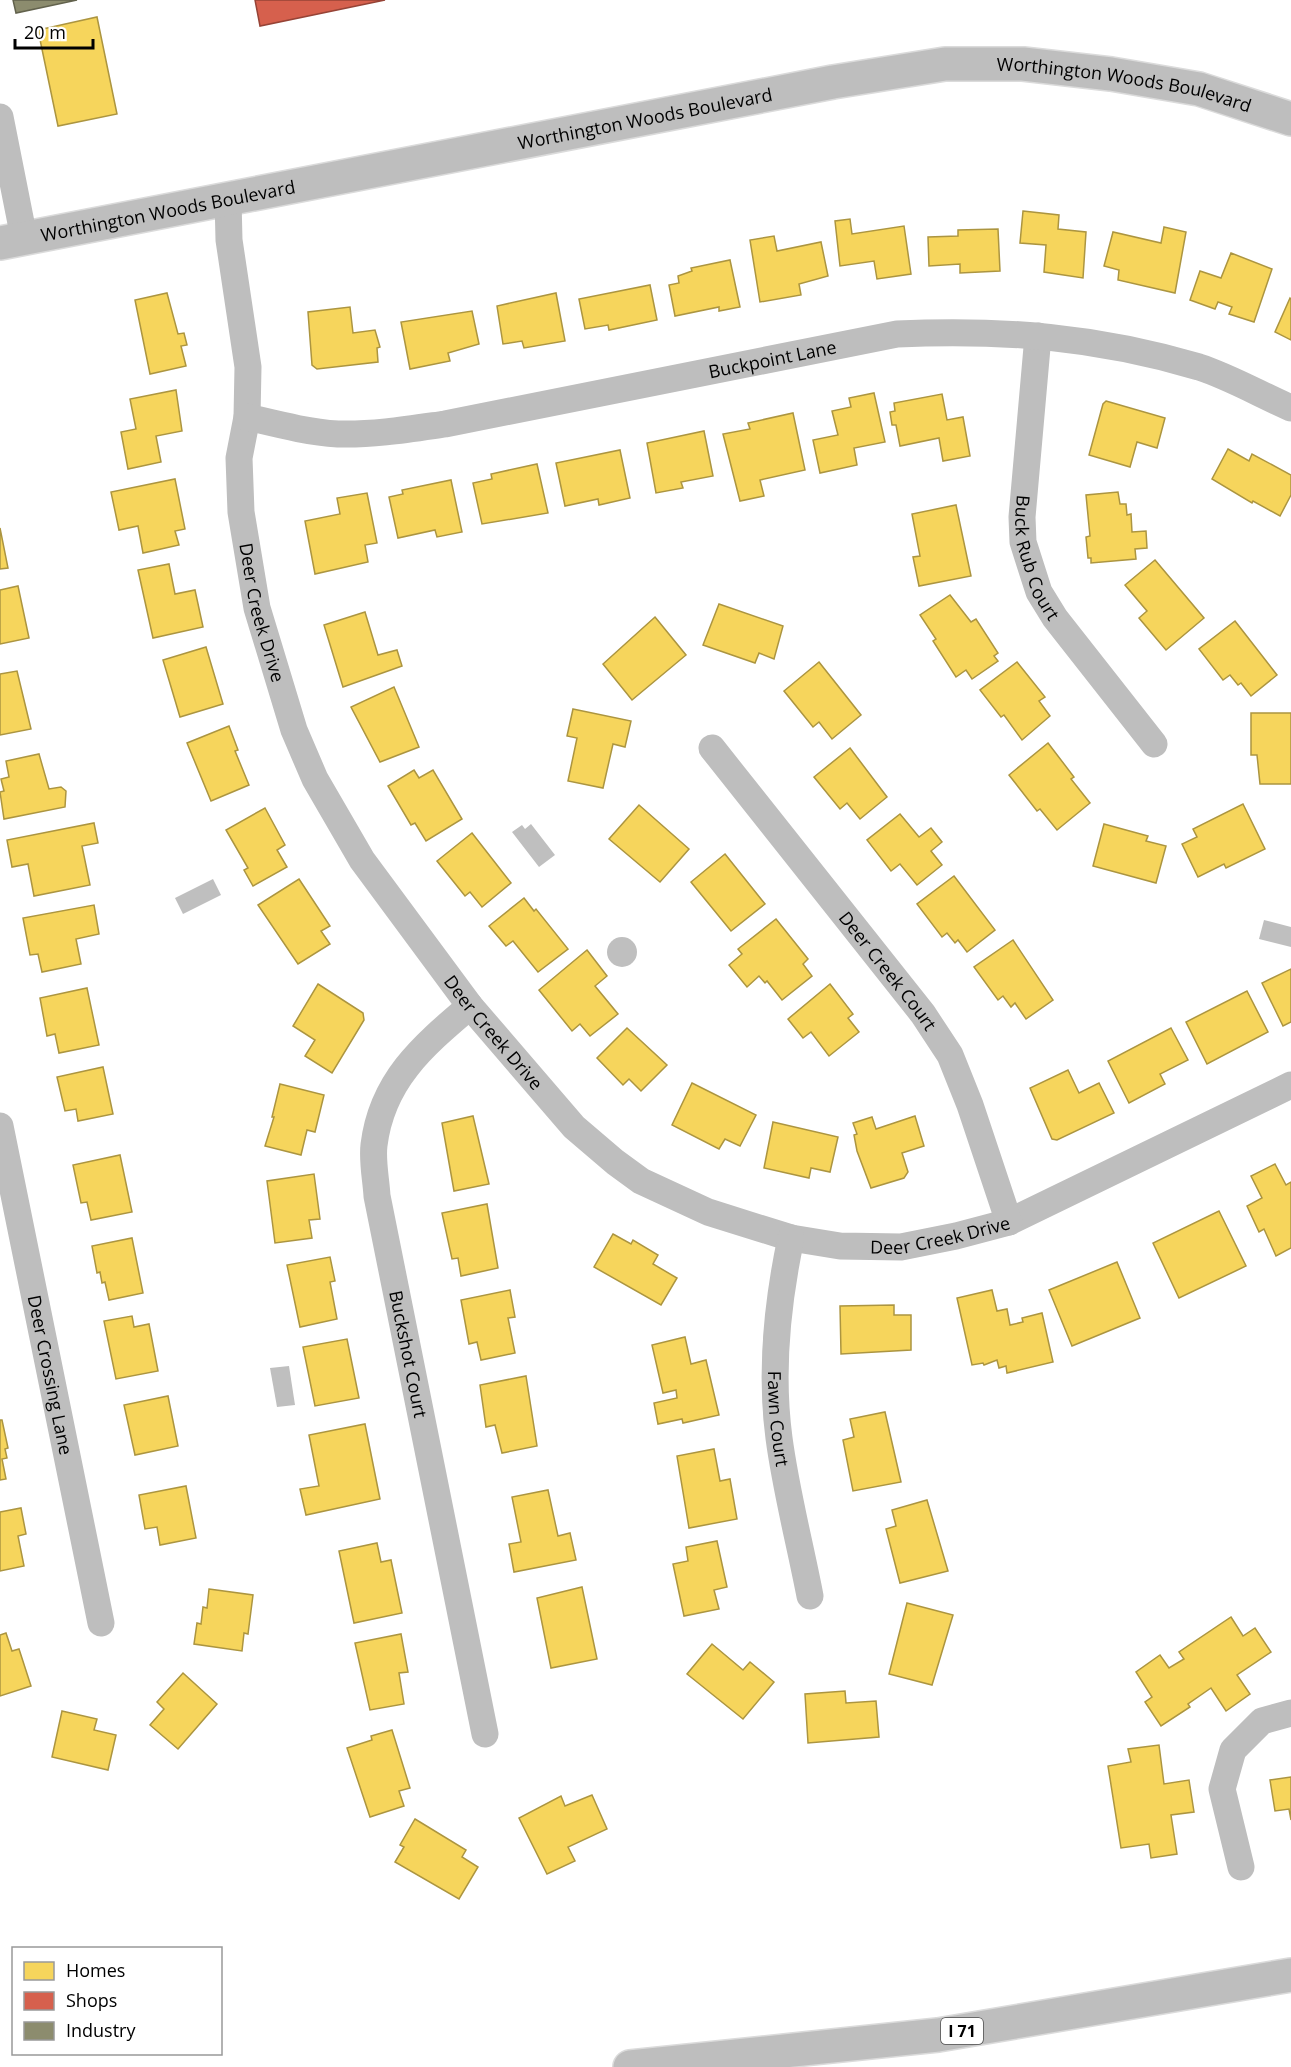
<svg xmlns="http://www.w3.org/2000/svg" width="1291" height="2067" viewBox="0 0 1291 2067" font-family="'Open Sans',sans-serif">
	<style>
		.water { fill: #bfbfbf }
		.homes { fill: #f6d55c; stroke: #ac9540; stroke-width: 1.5 }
		.shops { fill: #d6604d; stroke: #964336; stroke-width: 1.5 }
		.industry { fill: #8c8c6e; stroke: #62624d; stroke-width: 1.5 }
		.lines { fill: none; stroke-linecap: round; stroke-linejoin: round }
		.major-casing { stroke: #dbdbdb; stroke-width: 36 }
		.highway-casing { stroke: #dbdbdb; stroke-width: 36 }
		.minor { stroke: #bebebe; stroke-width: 27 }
		.major { stroke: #bebebe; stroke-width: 33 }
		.highway { stroke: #bebebe; stroke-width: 33 }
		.labels { text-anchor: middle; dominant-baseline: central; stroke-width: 6; stroke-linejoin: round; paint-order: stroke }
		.shield { fill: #fff; stroke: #4c4c4c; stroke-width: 1.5 }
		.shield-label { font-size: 16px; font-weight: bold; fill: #000 }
		.street-label { font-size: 18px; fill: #000; stroke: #fff }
	</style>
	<rect width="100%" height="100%" fill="#fff"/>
	<g class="water">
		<path d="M531,824L555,855L539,867L512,832L522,825L525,829Z"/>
		<path d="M213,879L221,895L183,914L175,898Z"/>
		<path d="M1264,920L1291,927V947L1259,939Z"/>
		<circle cx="622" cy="952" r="15"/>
		<path d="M289,1366L295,1405L277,1407L270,1368Z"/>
	</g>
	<g class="homes">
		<path d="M97,17L117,114L58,126L38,30Z"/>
		<path d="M1023,211L1059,215L1058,229L1086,232L1083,278L1044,272L1046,245L1020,243Z"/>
		<path d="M850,219L852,234L904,226L911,274L877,279L874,261L840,266L835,221Z"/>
		<path d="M1164,227L1186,232L1175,293L1118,280L1119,270L1104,266L1113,232L1161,243Z"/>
		<path d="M998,229L1000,271L960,273V264L929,266L928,237L958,236V230Z"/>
		<path d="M774,236L777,251L821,242L828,276L799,284L801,295L760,302L750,240Z"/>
		<path d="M1231,253L1272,269L1254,322L1229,314L1232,307L1218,302L1215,309L1190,300L1200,271L1221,278Z"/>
		<path d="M730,260L740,307L719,311V307L675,316L669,285L679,283L678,276L692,271L691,268Z"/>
		<path d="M650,285L657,320L609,330L608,325L585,329L579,299Z"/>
		<path d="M167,293L178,334L184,333L187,345L181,346L186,366L150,374L135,300Z"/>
		<path d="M556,293L565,341L524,348L522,341L503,344L497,306Z"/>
		<path d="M1290,298L1291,299V340L1275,332Z"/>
		<path d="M350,307L353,333L375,330L380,347L377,348L378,362L317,369L312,365L308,312Z"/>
		<path d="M472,311L479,344L448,353L450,361L410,369L401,322Z"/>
		<path d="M176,390L182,431L156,436L161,462L128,469L121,432L136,429L130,399Z"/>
		<path d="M874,393L885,442L854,448L857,465L820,473L813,440L838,435L832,411L851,407L849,398Z"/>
		<path d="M942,394L947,420L963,417L970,456L943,461L939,438L900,446L896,425H892L890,412L895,411L894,403Z"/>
		<path d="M1106,401L1165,418L1157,448L1137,442L1130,467L1089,455L1103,404Z"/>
		<path d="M793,413L805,470L760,480L764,496L740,501L723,434L750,429L748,423Z"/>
		<path d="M704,431L713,476L681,482L683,488L656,493L647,443Z"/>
		<path d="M1228,449L1249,461L1252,454L1291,475V495L1280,516L1253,501L1252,503L1212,479Z"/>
		<path d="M620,450L630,498L599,505L598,499L565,506L556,463Z"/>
		<path d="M537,464L548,513L482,524L473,483L492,479L491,474Z"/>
		<path d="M175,479L185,529L175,531L179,545L143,553L138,526L119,530L111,492Z"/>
		<path d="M451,480L462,532L437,537L435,530L398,538L389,497L403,494L402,490Z"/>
		<path d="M1118,492L1120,504H1126L1127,515L1131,514L1132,532L1146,531L1147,548L1135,549L1136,559L1091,563V558H1088L1086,537L1090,536L1086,495Z"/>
		<path d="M367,493L377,543L365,545L368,562L315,574L305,521L340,514L337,498Z"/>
		<path d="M956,505L971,576L919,586L913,557L920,556L912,514Z"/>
		<path d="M0,528L8,568L0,569Z"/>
		<path d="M1155,560L1204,618L1166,650L1139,618L1147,611L1125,585Z"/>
		<path d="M169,564L175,594L195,590L203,627L153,638L138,570Z"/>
		<path d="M18,586L29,638L0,644V590Z"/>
		<path d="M950,595L971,622L976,619L998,653L994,656L998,661L972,679L966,670L956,677L933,641L936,639L920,615Z"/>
		<path d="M719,604L783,626L774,659L759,653L755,663L703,645Z"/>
		<path d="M365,612L378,655L397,650L402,666L343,687L324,625Z"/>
		<path d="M655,617L686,655L632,700L603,664Z"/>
		<path d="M1235,621L1277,675L1251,696L1241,683L1238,685L1230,675L1223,680L1199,649Z"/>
		<path d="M206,647L223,704L180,717L163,660Z"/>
		<path d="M819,662L861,715L832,739L819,722L813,727L784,691Z"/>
		<path d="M1017,662L1045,697L1039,701L1050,716L1022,740L1004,715L1001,717L980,690Z"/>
		<path d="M17,671L31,729L0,735V674Z"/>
		<path d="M394,687L419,747L380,762L351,707Z"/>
		<path d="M573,709L631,721L625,747L613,744L603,788L568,781L577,738L567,736Z"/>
		<path d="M1251,713H1291V784H1260L1257,755H1251Z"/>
		<path d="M229,726L238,750L235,751L249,785L211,801L187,743Z"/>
		<path d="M1048,743L1074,777L1071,779L1090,803L1057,830L1040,809L1037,811L1009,775Z"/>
		<path d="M850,748L887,797L860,819L847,803L840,809L814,777Z"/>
		<path d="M39,754L49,789L61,787L66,791L65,807L4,819L0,792L4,791L1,779L9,777L6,761Z"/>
		<path d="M414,770L419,778L433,770L462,819L426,841L415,823L411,825L388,786Z"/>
		<path d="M1243,804L1265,849L1226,868L1224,864L1198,877L1182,844L1197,837L1193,829Z"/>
		<path d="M639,805L689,849L660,882L609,839Z"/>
		<path d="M265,808L285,845L277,850L287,867L253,886L244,870L248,868L226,830Z"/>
		<path d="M900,814L919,837L931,828L942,842L931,851L942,865L917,885L900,864L891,871L867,840Z"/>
		<path d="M94,823L98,843L82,846L90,885L34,896L28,864L12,867L7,840Z"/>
		<path d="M1104,824L1148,836L1146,841L1166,846L1156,883L1093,866Z"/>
		<path d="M472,833L511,883L482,907L470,892L465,896L437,861Z"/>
		<path d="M725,854L765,904L731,931L691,882Z"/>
		<path d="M954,876L995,930L967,952L958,940L955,943L947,933L942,937L917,904Z"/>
		<path d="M299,879L330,926L321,931L330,944L298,964L258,905Z"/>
		<path d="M524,898L534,911L536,909L568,949L538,972L513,941L506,946L489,926Z"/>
		<path d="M94,905L99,934L76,939L81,964L42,972L38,954L30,955L23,918Z"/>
		<path d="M776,919L808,959L803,964L812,976L782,1000L767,981L765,983L759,976L747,987L729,965L742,954L738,949Z"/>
		<path d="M1013,940L1053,1000L1026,1019L1015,1003L1011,1007L1003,996L998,1000L974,967Z"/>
		<path d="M587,950L607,976L595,986L618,1014L590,1036L580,1024L572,1031L539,990Z"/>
		<path d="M1291,969V1022L1283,1026L1262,983Z"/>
		<path d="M318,984L363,1013L364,1020L332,1073L305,1056L315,1040L293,1026Z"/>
		<path d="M830,984L853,1014L848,1018L859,1032L829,1056L811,1032L803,1038L788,1019Z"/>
		<path d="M87,988L99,1045L59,1053L55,1034L47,1036L40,998Z"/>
		<path d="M1247,991L1268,1032L1207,1064L1186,1022Z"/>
		<path d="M627,1028L667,1065L641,1091L629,1079L623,1085L597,1058Z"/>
		<path d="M1171,1028L1188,1060L1160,1074L1165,1084L1129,1103L1108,1061Z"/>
		<path d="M103,1067L113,1114L78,1121L76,1109L65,1111L57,1077Z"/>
		<path d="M1068,1070L1079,1093L1099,1083L1114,1113L1057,1140L1052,1139L1030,1088Z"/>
		<path d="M692,1083L756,1115L740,1146L725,1139L719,1149L672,1125Z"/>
		<path d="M280,1084L324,1095L315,1132L307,1130L301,1155L265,1146L274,1117H272Z"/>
		<path d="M473,1116L489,1184L454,1191L442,1123Z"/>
		<path d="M915,1116L924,1146L902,1153L908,1172L904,1178L871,1188L857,1151L854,1135L857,1134L853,1123L872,1117L876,1129Z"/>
		<path d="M773,1122L838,1137L830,1172L811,1168L809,1178L764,1168Z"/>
		<path d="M120,1155L132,1212L91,1220L87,1202L81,1203L73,1165Z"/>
		<path d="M1275,1164L1286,1185L1291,1182V1248L1276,1256L1264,1229L1259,1232L1247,1206L1262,1198L1251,1176Z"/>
		<path d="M314,1174L320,1219L309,1220L312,1238L275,1243L267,1181Z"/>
		<path d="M487,1204L498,1268L461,1276L458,1258L452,1259L442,1213Z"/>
		<path d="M1219,1211L1246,1266L1179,1298L1153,1243Z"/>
		<path d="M613,1234L631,1244L633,1240L658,1255L653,1264L677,1278L661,1305L594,1267Z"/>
		<path d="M132,1238L143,1293L109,1300L105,1282L102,1283L100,1272L97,1273L92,1246Z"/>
		<path d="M330,1257L335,1281L330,1282L337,1319L300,1327L287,1265Z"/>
		<path d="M1117,1262L1140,1318L1072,1346L1049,1290Z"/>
		<path d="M510,1290L515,1317L508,1318L515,1353L481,1360L477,1342L469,1344L461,1300Z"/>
		<path d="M992,1290L997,1311L1007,1309L1010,1325L1023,1322L1022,1318L1042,1313L1053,1362L1007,1373L1006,1366L999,1368L997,1360L984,1365L983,1363L972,1365L957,1298Z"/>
		<path d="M894,1305V1315H911V1350L841,1354L840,1306Z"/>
		<path d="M132,1316L134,1327L149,1324L158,1371L116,1379L104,1321Z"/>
		<path d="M685,1337L691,1364L706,1360L719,1415L683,1423L682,1419L658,1424L654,1403L677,1398L676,1390L663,1393L652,1345Z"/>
		<path d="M347,1339L359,1398L315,1406L303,1347Z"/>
		<path d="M526,1376L537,1446L502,1453L495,1425L486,1427L480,1385Z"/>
		<path d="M168,1396L178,1446L135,1455L124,1405Z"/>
		<path d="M885,1412L901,1482L853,1491L843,1440L854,1437L850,1419Z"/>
		<path d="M0,1420H2L8,1448L5,1449L7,1458L2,1459L6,1479L0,1480Z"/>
		<path d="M365,1424L380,1499L306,1515L300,1489L319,1486L309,1435Z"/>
		<path d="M714,1449L720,1481L730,1479L737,1519L689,1528L677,1456Z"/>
		<path d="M186,1486L196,1538L160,1545L157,1527L145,1529L139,1495Z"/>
		<path d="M548,1490L558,1536L570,1533L576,1560L514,1572L509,1544L521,1542L512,1497Z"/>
		<path d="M927,1500L948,1571L900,1583L886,1529L896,1526L892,1510Z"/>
		<path d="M21,1508L26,1534L18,1536L24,1566L0,1571V1512Z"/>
		<path d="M717,1541L727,1587L714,1590L719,1609L684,1616L673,1564L688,1561L686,1547Z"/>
		<path d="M377,1543L381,1562L391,1560L402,1613L354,1623L339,1551Z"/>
		<path d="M582,1587L597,1659L551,1668L537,1598Z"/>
		<path d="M209,1589L253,1595L248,1634L244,1633L242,1651L194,1644L197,1623L201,1624L203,1607L207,1608Z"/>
		<path d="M907,1603L953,1615L932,1685L889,1674Z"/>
		<path d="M1231,1617L1243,1636L1255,1628L1271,1652L1237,1675L1250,1694L1226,1711L1211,1688L1188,1704L1190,1707L1161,1726L1145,1702L1152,1697L1136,1672L1160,1655L1169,1668L1184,1659L1179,1652Z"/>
		<path d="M6,1633L12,1651L19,1649L31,1686L0,1696V1635Z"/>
		<path d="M401,1634L408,1672L399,1673L404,1704L370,1710L355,1643Z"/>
		<path d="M712,1644L743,1670L750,1662L774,1682L743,1719L687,1674Z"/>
		<path d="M183,1673L217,1704L178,1749L150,1725L164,1709L157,1702Z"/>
		<path d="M845,1691L846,1703L876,1701L879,1737L808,1743L805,1694Z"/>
		<path d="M62,1711L97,1719L94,1730L116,1735L108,1770L52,1757Z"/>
		<path d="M392,1730L410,1788L399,1791L404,1806L370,1817L347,1748L372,1740L371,1736Z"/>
		<path d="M1159,1745L1164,1784L1189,1780L1194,1812L1171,1815L1177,1854L1151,1858L1149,1844L1121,1848L1108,1766L1131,1762L1128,1749Z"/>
		<path d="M1291,1777V1820L1289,1809L1275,1811L1270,1780Z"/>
		<path d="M592,1795L607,1829L568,1847L575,1861L547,1874L519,1818L561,1796L565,1806Z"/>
		<path d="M415,1819L466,1850L462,1857L478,1867L459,1899L395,1862L404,1847L400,1845Z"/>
	</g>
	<path class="shops" d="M255,0H385L260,26Z"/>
	<path class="industry" d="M13,0H77L16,13Z"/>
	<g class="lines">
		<defs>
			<g id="major">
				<path id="s8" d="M0,243L833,82L945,64H1023L1111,74L1199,89L1291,119"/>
			</g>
			<path id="highway" d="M630,2067L938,2035L1291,1975"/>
		</defs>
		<use href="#major" class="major-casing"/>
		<use href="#highway" class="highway-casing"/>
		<g class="minor">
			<path d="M0,117L24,238"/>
			<path id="s1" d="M228,199L229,240L248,367L247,417L239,458L241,512L257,608L294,730L315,779L362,860L470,1006L574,1127L615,1162L641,1181L708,1212L791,1238L840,1246L901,1247L956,1236L1009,1222L1291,1085"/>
			<path id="s2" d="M1038,336L1022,517L1023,542L1039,592L1055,618L1154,744"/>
			<path id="s3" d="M247,417C277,424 307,432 338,434C374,435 410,429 445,424L897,334C1002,329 1098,337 1199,367C1230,377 1261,395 1291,408"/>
			<path id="s4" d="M712,748L923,1014L950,1055L970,1105L1009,1222"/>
			<path id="s5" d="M470,1006C423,1046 382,1080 374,1145C372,1161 376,1179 377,1196L485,1734"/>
			<path id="s6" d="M0,1126L101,1623"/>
			<path id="s7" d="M791,1238C777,1304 770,1371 779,1438C786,1491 800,1544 810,1596"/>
			<path d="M1241,1867L1222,1789L1233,1750L1262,1721L1291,1713"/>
		</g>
		<use href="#major" class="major"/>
		<use href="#highway" class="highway"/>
	</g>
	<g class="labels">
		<rect class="shield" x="941" y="2018" width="42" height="26" rx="4.5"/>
		<g class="shield-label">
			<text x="962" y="2031">I 71</text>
		</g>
		<g class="street-label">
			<text stroke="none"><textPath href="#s8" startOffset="1143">Worthington Woods Boulevard</textPath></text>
			<text stroke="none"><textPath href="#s8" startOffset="657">Worthington Woods Boulevard</textPath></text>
			<text stroke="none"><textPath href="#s8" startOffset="171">Worthington Woods Boulevard</textPath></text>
			<text stroke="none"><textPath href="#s3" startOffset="534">Buckpoint Lane</textPath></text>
			<text stroke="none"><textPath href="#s2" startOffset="225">Buck Rub Court</textPath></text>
			<text stroke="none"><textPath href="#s1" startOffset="418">Deer Creek Drive</textPath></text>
			<text stroke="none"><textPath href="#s4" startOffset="284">Deer Creek Court</textPath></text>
			<text stroke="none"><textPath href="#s1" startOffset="904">Deer Creek Drive</textPath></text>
			<text stroke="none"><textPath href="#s1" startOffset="1426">Deer Creek Drive</textPath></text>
			<text stroke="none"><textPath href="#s5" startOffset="386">Buckshot Court</textPath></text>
			<text stroke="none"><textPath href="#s6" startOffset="254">Deer Crossing Lane</textPath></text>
			<text stroke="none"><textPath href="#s7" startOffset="182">Fawn Court</textPath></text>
		</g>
	</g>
	<rect x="12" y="1947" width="210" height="108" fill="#ffffff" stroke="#999999" stroke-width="1.5"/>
	<rect x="24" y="1962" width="30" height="18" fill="#f6d55c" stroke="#999999" stroke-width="1.5"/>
	<text x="66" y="1977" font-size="18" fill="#000000">Homes</text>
	<rect x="24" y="1992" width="30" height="18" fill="#d6604d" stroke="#999999" stroke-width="1.5"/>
	<text x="66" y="2007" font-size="18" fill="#000000">Shops</text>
	<rect x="24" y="2022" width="30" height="18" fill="#8c8c6e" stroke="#999999" stroke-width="1.5"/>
	<text x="66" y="2037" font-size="18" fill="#000000">Industry</text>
	<path d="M15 39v9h78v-9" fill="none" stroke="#000000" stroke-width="3"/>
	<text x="24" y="39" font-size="18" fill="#000000" stroke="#ffffff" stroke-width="4.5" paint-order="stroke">20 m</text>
</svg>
